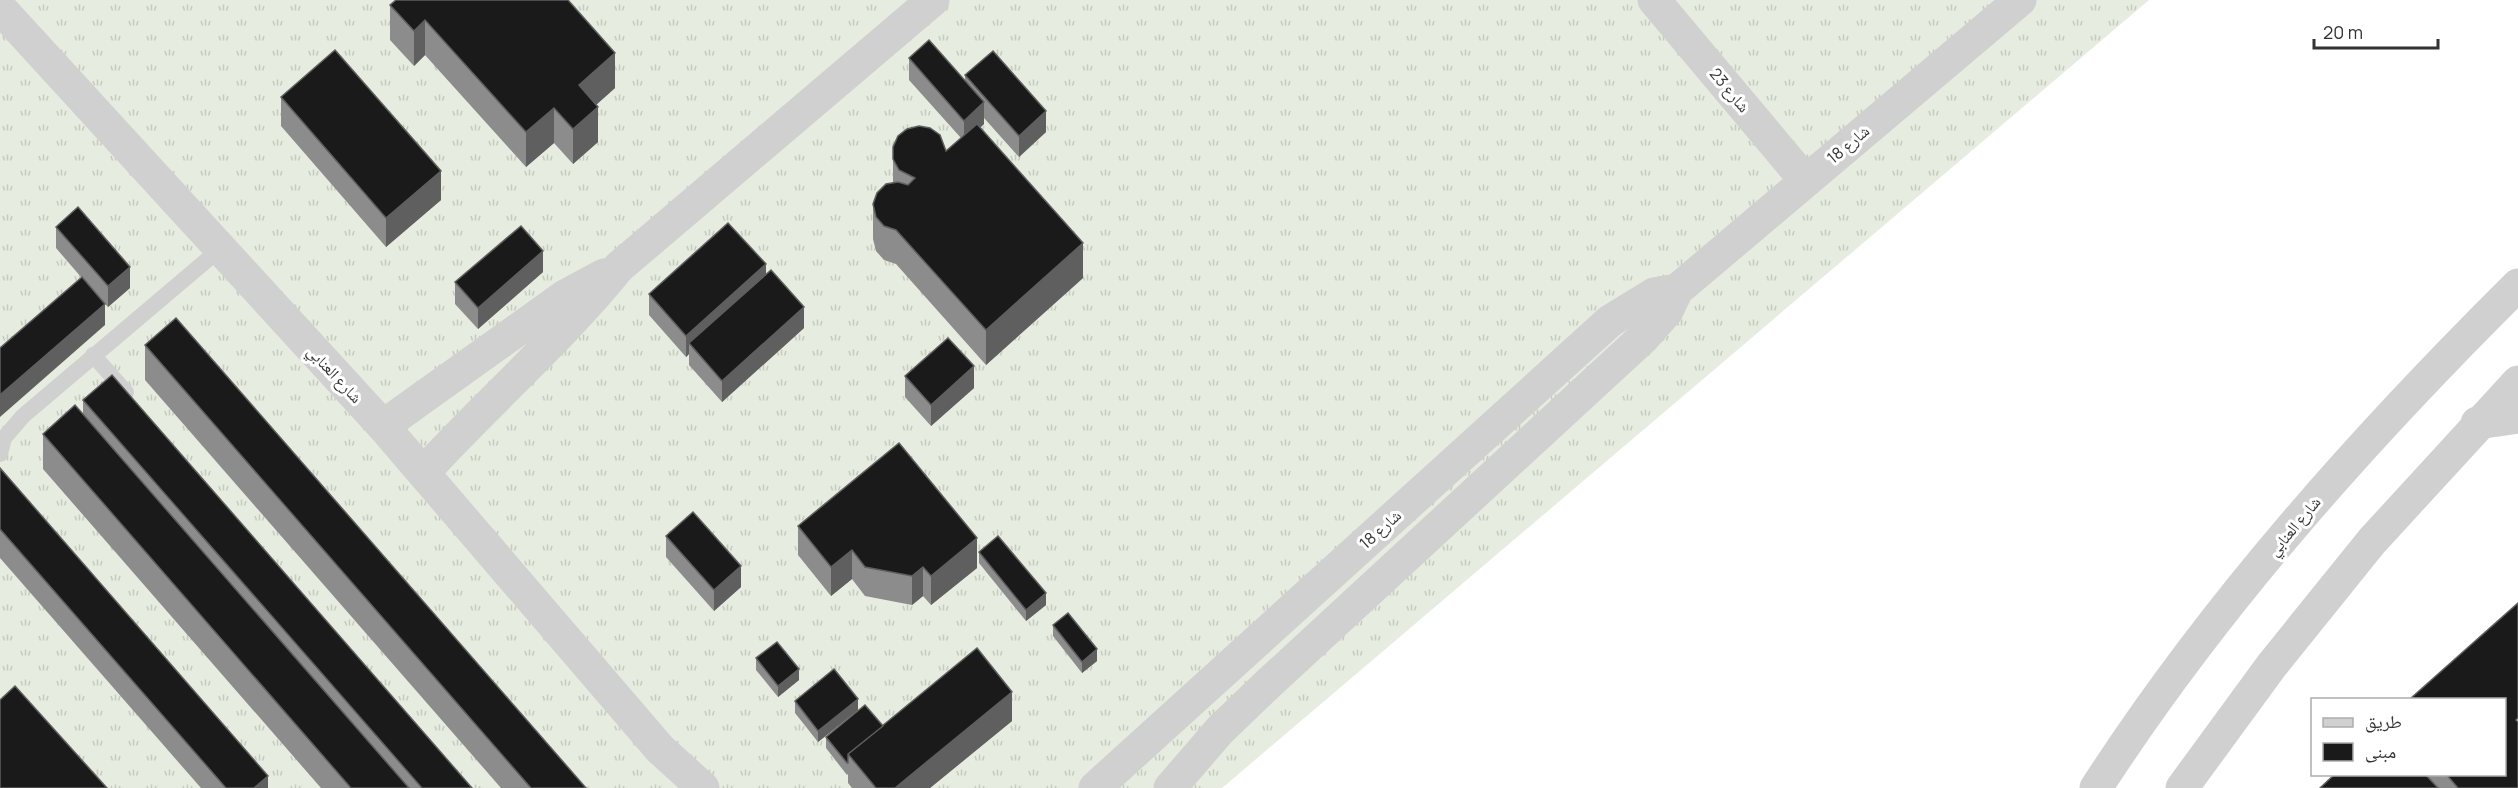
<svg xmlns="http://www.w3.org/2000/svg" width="2518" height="788" viewBox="0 0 2518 788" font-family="Manrope,'Noto Naskh Arabic',sans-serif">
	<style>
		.grass { fill: url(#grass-tufts) }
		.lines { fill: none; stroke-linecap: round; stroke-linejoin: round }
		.service { stroke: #d0d0d0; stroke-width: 16 }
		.minor { stroke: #d0d0d0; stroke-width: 33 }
		.tertiary { stroke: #d0d0d0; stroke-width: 33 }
		.wall { fill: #8c8c8c }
		.shaded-wall { fill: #5f5f5f }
		.building { fill: #1a1a1a; stroke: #5f5f5f; stroke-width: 1.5 }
		.labels { text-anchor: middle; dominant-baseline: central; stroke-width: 6; stroke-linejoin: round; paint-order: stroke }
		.street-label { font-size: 16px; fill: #333; stroke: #fff }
	</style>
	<defs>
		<pattern id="grass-tufts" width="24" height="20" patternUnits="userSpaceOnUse" patternTransform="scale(1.5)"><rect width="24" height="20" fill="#e6ecdf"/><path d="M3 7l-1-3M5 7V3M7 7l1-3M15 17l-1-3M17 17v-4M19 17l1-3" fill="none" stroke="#c6cbc0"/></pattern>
	</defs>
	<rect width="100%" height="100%" fill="#fff"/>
	<path class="grass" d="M0,0H2149L1222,788H0Z"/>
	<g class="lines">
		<g class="service">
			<path d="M93,355L126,392"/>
			<path d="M0,454L4,438L23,416L220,249"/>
		</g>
		<g class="minor">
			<path d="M1654,0L1805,180"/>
			<path d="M0,8L383,426L660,749L703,788"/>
			<path d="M2477,423L2518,417"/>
			<path d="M383,426L565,296L604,275"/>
			<path d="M424,472C488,402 560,340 619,267L933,0"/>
			<path d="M1095,788L1610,321L1654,294L1677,290"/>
			<path d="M1170,788L1220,730L1269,683L1644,337L1667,311L1677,290L2020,0"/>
		</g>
		<g class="tertiary">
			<path d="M2096,788C2215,604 2363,439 2518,285"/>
			<path d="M2182,788L2272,665L2372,541L2518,382"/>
		</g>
	</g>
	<g class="wall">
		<path d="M390,5L615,88L596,105L598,142L573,164L554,143L526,167L425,55L414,66L390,40Z"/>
		<path d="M909,58L965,81V75L1046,132L1019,157L984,118V124L980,128L1083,278L986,365L896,264L884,260L876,251L873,239V204L893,183V147L946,151L961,138L909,80Z"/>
		<path d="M281,97L441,200L386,247L281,126Z"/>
		<path d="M56,227L130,288L108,307L105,304V325L81,277L56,248Z"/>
		<path d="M543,272L478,329L455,304V282Z"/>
		<path d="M766,275L804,328L722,402L689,365V354L686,357L649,315V294Z"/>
		<path d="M145,345L586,788H501L145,380Z"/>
		<path d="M905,376L974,388L931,426L905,397Z"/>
		<path d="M83,400L472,788H321L43,469V434L83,415Z"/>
		<path d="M0,468L268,788H201L0,558Z"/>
		<path d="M798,526L977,568L931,605L923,596L912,605L865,596L852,579L831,596L798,555Z"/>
		<path d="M666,536L741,587L714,611L666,557Z"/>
		<path d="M979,552L1046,605L1026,621L979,563Z"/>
		<path d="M1053,625L1097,661L1082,673L1053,636Z"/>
		<path d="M756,658L799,680L778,697L756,670Z"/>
		<path d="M795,701L858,710L818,742L795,713Z"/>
		<path d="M1012,721L930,788H852L848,783V774L847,775L826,748V737L883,726Z"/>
		<path d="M2335,774H2505L2518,788H2320Z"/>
	</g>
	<g class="shaded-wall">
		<path d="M425,20V55L414,66V31Z"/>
		<path d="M615,53V88L579,120V85Z"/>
		<path d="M984,102V124L964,142V121Z"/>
		<path d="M598,107V142L573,164V129Z"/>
		<path d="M554,108V143L526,167V132Z"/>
		<path d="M1046,111V132L1019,157V136Z"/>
		<path d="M441,171V200L386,247V218Z"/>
		<path d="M1083,243V278L986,365V330Z"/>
		<path d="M543,251V272L478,329V308Z"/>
		<path d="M766,264V286L689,343V354L686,357V336Z"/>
		<path d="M130,267V288L108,307V286Z"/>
		<path d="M105,304V325L0,417V395Z"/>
		<path d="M804,307V328L722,402V381Z"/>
		<path d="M974,366V388L931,426V405Z"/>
		<path d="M977,538V568L931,605V576Z"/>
		<path d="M852,550V579L831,596V567Z"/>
		<path d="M741,566V587L714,611V590Z"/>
		<path d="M923,567V596L912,605V576Z"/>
		<path d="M1046,593V605L1026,621V610Z"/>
		<path d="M1097,649V661L1082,673V662Z"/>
		<path d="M799,669V680L778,697V686Z"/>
		<path d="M1012,692V721L930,788H895Z"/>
		<path d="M858,699V710L818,742V731Z"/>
		<path d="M268,776V788H254Z"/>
	</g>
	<g class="building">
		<path d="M396,0H568L615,53L579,85L598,107L573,129L554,108L526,132L425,20L414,31L390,5Z"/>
		<path d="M929,40L984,102L964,121L909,58Z"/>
		<path d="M335,50L441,171L386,218L281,97Z"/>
		<path d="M993,51L1046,111L1019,136L965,75Z"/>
		<path d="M977,124L1083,243L986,330L896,230L884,226L876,217L873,204L877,193L886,184L898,182L908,185L915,178L899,170L893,159V147L898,136L907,129L919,126L930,128L940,135L946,151Z"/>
		<path d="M78,207L130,267L108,286L56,227Z"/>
		<path d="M728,223L766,264L686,336L649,294Z"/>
		<path d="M521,226L543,251L478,308L455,282Z"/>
		<path d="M771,270L804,307L722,381L689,343Z"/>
		<path d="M82,277L105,304L0,395V348Z"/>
		<path d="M176,318L586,788H531L145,345Z"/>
		<path d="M948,338L974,366L931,405L905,376Z"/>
		<path d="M112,375L472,788H422L83,400Z"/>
		<path d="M75,405L409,788H351L43,434Z"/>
		<path d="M899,443L977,538L931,576L923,567L912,576L865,567L852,550L831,567L798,526Z"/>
		<path d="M0,468L268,776L254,788H226L0,529Z"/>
		<path d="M693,512L741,566L714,590L666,536Z"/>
		<path d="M998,536L1046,593L1026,610L979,552Z"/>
		<path d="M2518,603V718L2516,720L2518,722V788H2458L2446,774H2505V699H2410Z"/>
		<path d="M1068,613L1097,649L1082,662L1053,625Z"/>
		<path d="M777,642L799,669L778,686L756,658Z"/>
		<path d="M977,648L1012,692L895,788H876L848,754Z"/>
		<path d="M834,669L858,699L818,731L795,701Z"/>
		<path d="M15,686L107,788H0V700Z"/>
		<path d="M865,705L883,726L848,754V763H847L826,737Z"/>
		<path d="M2335,774H2425L2438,788H2320Z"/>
	</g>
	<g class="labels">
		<g class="street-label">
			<text transform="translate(1730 90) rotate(50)">شارع 23</text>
			<text transform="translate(1848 144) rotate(-40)">شارع 18</text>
			<text transform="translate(335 374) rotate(47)">شارع العنابي</text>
			<text transform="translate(2294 526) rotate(-50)">شارع العنابي</text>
			<text transform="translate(1380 529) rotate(-42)">شارع 18</text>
		</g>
	</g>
	<rect x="2311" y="698" width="195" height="78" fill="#ffffff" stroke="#adadad" stroke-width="1.5"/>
	<rect x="2323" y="718" width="30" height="9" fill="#d0d0d0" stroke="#adadad" stroke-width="1.5"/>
	<text x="2365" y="728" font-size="18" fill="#333333">طريق</text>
	<rect x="2323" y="743" width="30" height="18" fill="#1a1a1a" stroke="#adadad" stroke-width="1.5"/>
	<text x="2365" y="758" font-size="18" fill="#333333">مبنى</text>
	<path d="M2314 39v9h124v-9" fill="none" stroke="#333333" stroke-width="3"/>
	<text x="2323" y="39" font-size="18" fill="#333333" stroke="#ffffff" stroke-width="4.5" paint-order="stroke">20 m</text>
</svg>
